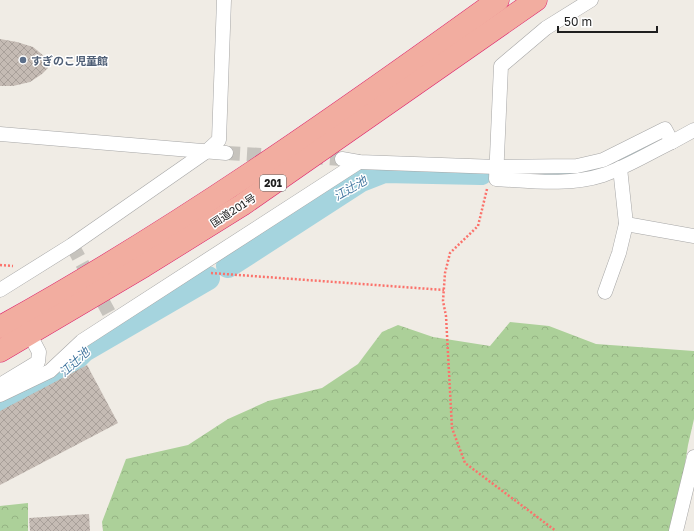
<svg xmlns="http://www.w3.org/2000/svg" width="694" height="531" viewBox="0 0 694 531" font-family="'Golos Text','Noto Sans JP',sans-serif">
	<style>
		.forest { fill: url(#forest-crowns) }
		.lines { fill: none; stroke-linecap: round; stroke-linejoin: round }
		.river { stroke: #a5d4de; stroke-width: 24 }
		.building { fill: url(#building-cross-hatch) }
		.minor-tunnel { stroke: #c6c3bd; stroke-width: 14; stroke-dasharray: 14 7; stroke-linecap: butt }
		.minor-casing { stroke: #a6a6a6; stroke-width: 15 }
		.trunk-casing { stroke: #dd236c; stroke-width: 23 }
		.path { stroke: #fb726b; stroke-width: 2.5; stroke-dasharray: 2 2; stroke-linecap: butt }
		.minor { stroke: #fff; stroke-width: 14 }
		.trunk { stroke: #f2ada0; stroke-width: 22 }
		.service-dot { fill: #5c6f8a; stroke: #fff; stroke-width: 1.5 }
		.labels { text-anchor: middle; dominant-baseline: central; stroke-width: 3; stroke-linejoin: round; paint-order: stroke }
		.shield { fill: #fff; stroke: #626262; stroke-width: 1 }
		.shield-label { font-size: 10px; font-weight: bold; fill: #1f1f1f }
		.service-label { font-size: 11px; font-weight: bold; fill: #4e5e75; stroke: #fff; text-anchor: start }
		.street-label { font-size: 11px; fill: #1f1f1f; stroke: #fff }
		.water-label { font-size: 12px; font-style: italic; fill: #4477a0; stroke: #fff }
	</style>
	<defs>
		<pattern id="forest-crowns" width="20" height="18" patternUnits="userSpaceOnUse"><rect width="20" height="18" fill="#acd099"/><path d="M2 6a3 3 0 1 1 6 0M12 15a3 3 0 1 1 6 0" fill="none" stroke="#94b283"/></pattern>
		<pattern id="building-cross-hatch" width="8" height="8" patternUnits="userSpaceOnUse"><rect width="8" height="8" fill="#c5bbb4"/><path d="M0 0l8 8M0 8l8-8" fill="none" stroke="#a9a09a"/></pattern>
	</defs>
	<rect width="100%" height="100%" fill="#f0ece5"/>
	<g class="forest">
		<path d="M510,322L549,326L596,344L694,351V419L688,445L674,531H103L102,522L126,459L188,445L228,419L268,401L322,388L358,364L382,332L398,325L433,337L490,346Z"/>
		<path d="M28,503V531H0V506Z"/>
	</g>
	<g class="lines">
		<g class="river">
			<path d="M519,173L579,174L604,167L646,146"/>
			<path d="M228,266L361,180L384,171L481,173"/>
			<path d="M0,407L55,379L84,350L208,278"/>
		</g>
	</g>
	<g class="building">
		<path d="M0,39L17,42L33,47L44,56L48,68L42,74L30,82L13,86H0Z"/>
		<path d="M87,365L118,423L0,485V411Z"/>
		<path d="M89,514L90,531H30L29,518Z"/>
	</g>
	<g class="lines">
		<g class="minor-tunnel">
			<path d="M226,153L278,156"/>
			<path d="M309,157L342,159"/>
			<path d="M72,245L114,322"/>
		</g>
		<defs>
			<g id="minor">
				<path d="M591,0L546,28L501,66L496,179C531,181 569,186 603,175C627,167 649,153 672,142"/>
				<path d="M0,134L226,153"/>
				<path d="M342,159L359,162L497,167L577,166L603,160L665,129L672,142L694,130"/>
				<path d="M620,168L626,224L694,236"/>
				<path d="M0,290L72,245L207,151L219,140L224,0"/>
				<path d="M605,292L619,253L626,224"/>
				<path d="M0,385L38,362L39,352L30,335"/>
				<path d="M0,395L50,371L82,341L359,162"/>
				<path d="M676,531L694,457"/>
			</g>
			<g id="trunk">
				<path d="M0,327C174,231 337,116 498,0"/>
				<path d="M0,351L144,266L242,205L536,0"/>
			</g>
		</defs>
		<use href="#minor" class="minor-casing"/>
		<use href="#trunk" class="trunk-casing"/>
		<g class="path">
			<path d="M487,189L478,226L450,253L445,273L443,301L446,316L452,428L465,463L556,531"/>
			<path d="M0,265L13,266"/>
			<path d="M211,273L444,290"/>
		</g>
		<use href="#minor" class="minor"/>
		<use href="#trunk" class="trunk"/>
	</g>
	<circle class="service-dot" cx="23" cy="60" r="4"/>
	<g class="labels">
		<rect class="shield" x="260" y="175" width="26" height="16" rx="3"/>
		<g class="shield-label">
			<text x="273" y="183">201</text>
		</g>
		<g class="service-label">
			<text x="31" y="60">すぎのこ児童館</text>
		</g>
		<g class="street-label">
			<text transform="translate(233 210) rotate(-33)">国道201号</text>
		</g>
		<g class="water-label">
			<text transform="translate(350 188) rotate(-30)">江辻池</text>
			<text transform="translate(74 362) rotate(-43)">江辻池</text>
		</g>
	</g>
	<path d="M558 26v6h99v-6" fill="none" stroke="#1f1f1f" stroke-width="2"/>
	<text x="564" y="26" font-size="12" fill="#1f1f1f" stroke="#ffffff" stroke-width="3" paint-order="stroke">50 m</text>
</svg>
